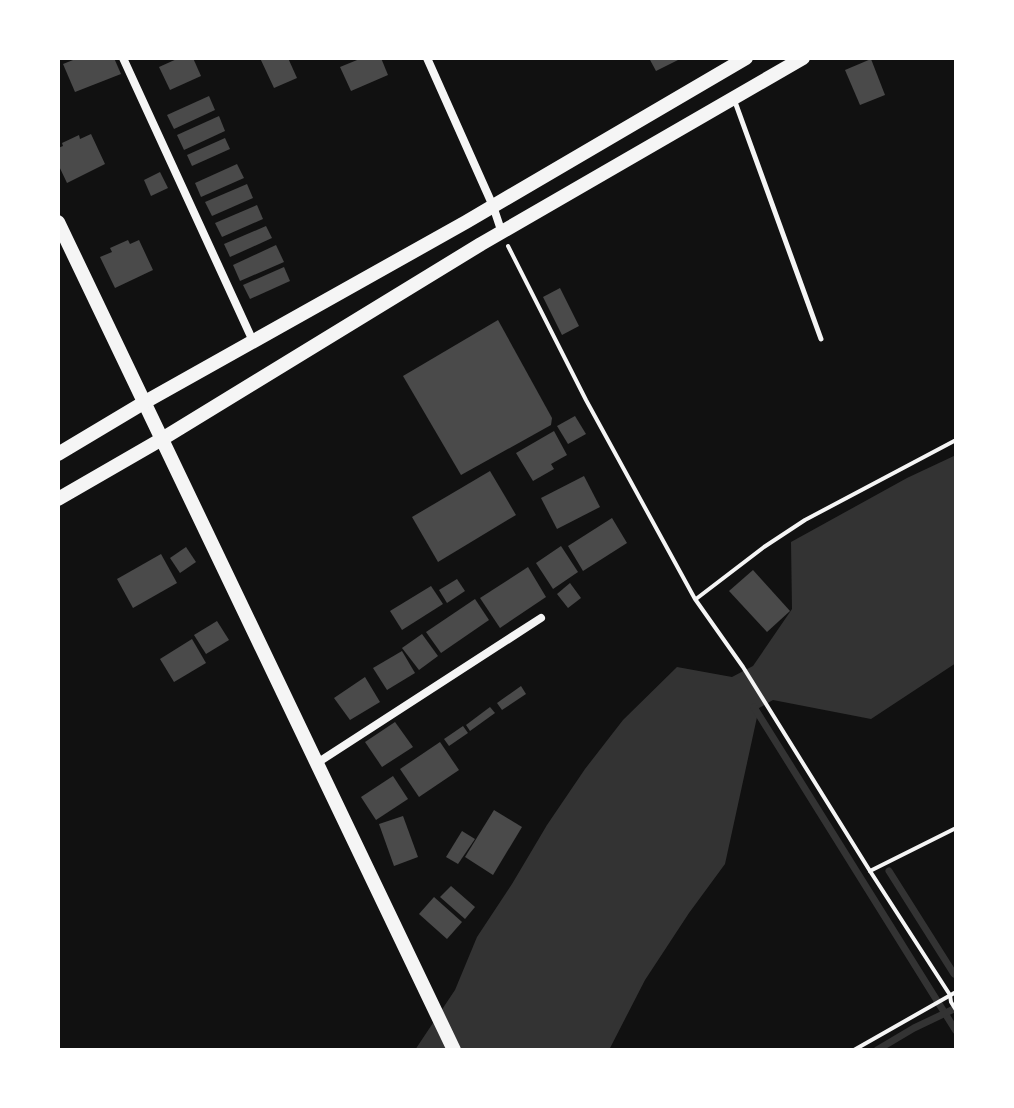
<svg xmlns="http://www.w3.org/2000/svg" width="1014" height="1108" viewBox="0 0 1014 1108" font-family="'Roboto Condensed',sans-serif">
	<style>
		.water { fill: #333 }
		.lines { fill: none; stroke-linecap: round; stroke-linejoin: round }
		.stream { stroke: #333; stroke-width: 7 }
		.building { fill: #4a4a4a }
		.path { stroke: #f5f5f5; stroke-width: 4 }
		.service { stroke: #f5f5f5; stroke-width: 5 }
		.minor { stroke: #f5f5f5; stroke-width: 8 }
		.primary { stroke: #f5f5f5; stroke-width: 14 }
	</style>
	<rect width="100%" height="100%" fill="#111"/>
	<path class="water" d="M956,455V663L871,719L773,700L759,708L725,864L689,913L645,980L609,1050H415L455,990L477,937L512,884L547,825L585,769L623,720L677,667L732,677L753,666L792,609L791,542L907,478Z"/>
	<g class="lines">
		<g class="stream">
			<path d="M754,707L956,1031"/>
			<path d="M889,871L954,974"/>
			<path d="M877,1050L914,1028L956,1008"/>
		</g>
	</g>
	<g class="building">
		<path d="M78,58H114L121,74L75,92L63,64Z"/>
		<path d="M179,58H193L201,76L170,90L159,67Z"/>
		<path d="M260,58H288L297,78L274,88Z"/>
		<path d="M362,58H381L388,75L351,91L340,67Z"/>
		<path d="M649,58H677L678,60L656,71Z"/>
		<path d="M871,59L885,95L860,105L845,70Z"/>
		<path d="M209,96L215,110L174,129L167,115Z"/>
		<path d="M219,116L225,131L184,150L177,135Z"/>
		<path d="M91,134L105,164L67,183L58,164V148L63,146L62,143L79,135L80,139Z"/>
		<path d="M225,138L230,149L192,166L187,155Z"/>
		<path d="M237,164L244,178L201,197L195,183Z"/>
		<path d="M160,172L168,188L151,196L144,180Z"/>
		<path d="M247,184L253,198L212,216L205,202Z"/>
		<path d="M257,205L263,219L222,237L215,223Z"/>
		<path d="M266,226L272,238L230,257L224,244Z"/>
		<path d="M128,240L130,244L139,240L153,270L115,288L100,257L112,252L110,248Z"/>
		<path d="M276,245L284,262L240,281L233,265Z"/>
		<path d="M284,267L290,281L250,299L243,285Z"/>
		<path d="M560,288L579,326L562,335L543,297Z"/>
		<path d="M498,320L552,418L551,425L461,475L403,376Z"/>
		<path d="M575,416L586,434L568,444L557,426Z"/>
		<path d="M554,431L567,455L551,464L554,469L533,481L516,453Z"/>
		<path d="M490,471L516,515L438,562L412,517Z"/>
		<path d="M584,476L600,507L557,529L541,498Z"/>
		<path d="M612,518L627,543L583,571L568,546Z"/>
		<path d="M561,546L578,572L553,589L536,563Z"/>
		<path d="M186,547L196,562L180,573L170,558Z"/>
		<path d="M161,554L177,583L133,608L117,579Z"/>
		<path d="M528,567L546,597L500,628L480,598Z"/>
		<path d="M753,570L790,611L767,632L729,591Z"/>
		<path d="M457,579L465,591L447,603L439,590Z"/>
		<path d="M570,583L581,598L568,608L557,594Z"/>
		<path d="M431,586L443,604L402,630L390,611Z"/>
		<path d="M475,599L489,620L441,653L426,632Z"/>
		<path d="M217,621L229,640L206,654L194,635Z"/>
		<path d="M422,634L438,656L419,670L402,648Z"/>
		<path d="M192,639L206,663L174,682L160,659Z"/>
		<path d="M402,651L415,673L387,690L373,668Z"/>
		<path d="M365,677L380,702L350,720L334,698Z"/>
		<path d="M521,686L526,694L502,710L497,703Z"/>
		<path d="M490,707L495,713L470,731L466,725Z"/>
		<path d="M395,722L413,747L382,767L365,742Z"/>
		<path d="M463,726L468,733L449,746L444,739Z"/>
		<path d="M440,742L459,770L419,797L400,769Z"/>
		<path d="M393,776L408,799L376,820L361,797Z"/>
		<path d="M494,810L522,827L493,875L465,857Z"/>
		<path d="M403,816L418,857L394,866L379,824Z"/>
		<path d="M462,831L475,839L458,864L446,857Z"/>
		<path d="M451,886L475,907L465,919L440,897Z"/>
		<path d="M434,897L462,922L447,939L419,914Z"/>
	</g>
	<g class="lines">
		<g class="path">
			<path d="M508,246L586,400L695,599L743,667L870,871L950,995L951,1002L956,1010"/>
			<path d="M696,599L764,547L805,520L956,440"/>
			<path d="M870,871L956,828"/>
			<path d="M854,1050L956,992"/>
		</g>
		<path class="service" d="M734,99L821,339"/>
		<g class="minor">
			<path d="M123,58L253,341"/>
			<path d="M427,58L493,206L502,233"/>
			<path d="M317,763L541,618"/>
		</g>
		<g class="primary">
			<path d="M58,222L454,1050"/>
			<path d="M58,454L145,402L466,222L746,58"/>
			<path d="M58,499L162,439L481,244L803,58"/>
		</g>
	</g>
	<rect width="1014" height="1108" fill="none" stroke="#ffffff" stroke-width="120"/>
</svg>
